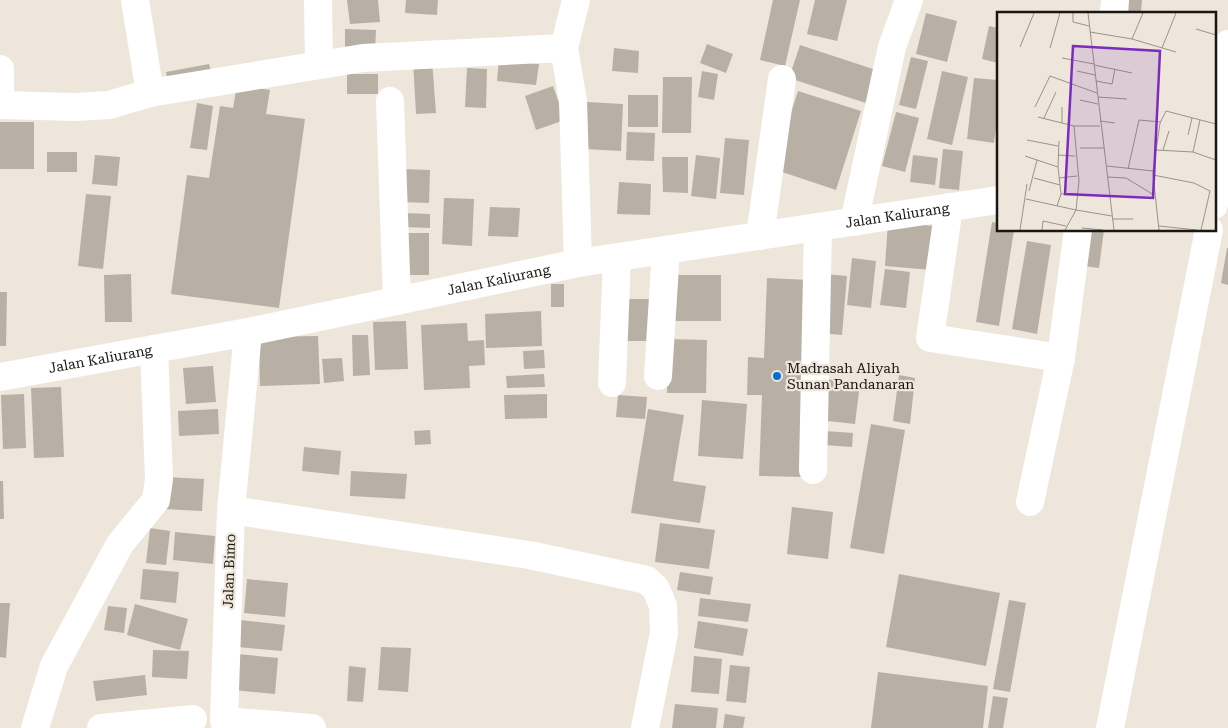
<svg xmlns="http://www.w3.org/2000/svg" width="1228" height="728" viewBox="0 0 1228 728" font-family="'Roboto Serif',serif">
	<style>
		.building { fill: #b9b0a5 }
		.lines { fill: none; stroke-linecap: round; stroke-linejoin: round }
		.minor { stroke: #fff; stroke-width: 28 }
		.poi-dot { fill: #066dd5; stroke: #eee6da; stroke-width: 2 }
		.labels { text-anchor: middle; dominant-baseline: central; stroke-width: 4.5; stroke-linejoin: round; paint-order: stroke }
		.street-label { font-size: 14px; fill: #1a1713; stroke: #eee6da }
		.poi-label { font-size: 14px; fill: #1a1713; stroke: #eee6da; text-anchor: start }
		.inset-road { fill: none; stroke: #99938a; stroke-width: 1 }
		.view { fill: #7b2cbf; fill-opacity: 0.15; stroke: #7b2cbf; stroke-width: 2.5 }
		.inset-edge { fill: none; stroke: #1a1713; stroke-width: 2.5 }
	</style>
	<rect width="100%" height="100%" fill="#eee6da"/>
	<g class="building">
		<path d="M347,0H378L380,22L350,24Z"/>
		<path d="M406,0H438L437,15L405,13Z"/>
		<path d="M773,0H800L785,66L760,60Z"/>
		<path d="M815,0H847L837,41L807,34Z"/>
		<path d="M1128,0H1142L1141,12L1127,11Z"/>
		<path d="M926,13L957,21L947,62L916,54Z"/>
		<path d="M989,26L998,28V63L982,59Z"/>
		<path d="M345,29L376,30L375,52H345Z"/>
		<path d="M707,44L733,54L726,73L700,63Z"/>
		<path d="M800,45L882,72L872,105L789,78Z"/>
		<path d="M614,48L639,51L638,73L612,71Z"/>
		<path d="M911,57L928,61L916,109L899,105Z"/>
		<path d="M499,59L539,64L536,85L497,81Z"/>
		<path d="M432,60L436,113L416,114L413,61Z"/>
		<path d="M209,64L212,75L168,84L166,72Z"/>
		<path d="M467,68L487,69L486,108L465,107Z"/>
		<path d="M702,71L718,74L714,100L698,97Z"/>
		<path d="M942,71L968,77L952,145L927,139Z"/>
		<rect x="347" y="74" width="31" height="20"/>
		<path d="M663,77H692L691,133H662Z"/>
		<path d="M974,78L998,80V112L994,143L967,139Z"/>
		<path d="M237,85L270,90L266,114L305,119L279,308L171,294L187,175L209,178L220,106L233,108Z"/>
		<path d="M553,86L565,120L536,130L525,96Z"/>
		<path d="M798,91L861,111L836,190L773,169Z"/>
		<rect x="628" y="95" width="30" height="32"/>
		<path d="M587,102L623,104L621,151L585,149Z"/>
		<path d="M197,103L213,106L207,150L190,148Z"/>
		<path d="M896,112L919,118L905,172L882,166Z"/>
		<rect x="0" y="122" width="34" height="47"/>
		<path d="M627,132L655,133L654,161L626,160Z"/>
		<path d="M725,138L749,140L744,195L720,193Z"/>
		<path d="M943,149L963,151L959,190L939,188Z"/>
		<rect x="47" y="152" width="30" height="20"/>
		<path d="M95,155L120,157L117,186L92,184Z"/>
		<path d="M696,155L720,158L716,199L691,196Z"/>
		<path d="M913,155L938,158L935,185L910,182Z"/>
		<path d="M662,157H688V193L663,192Z"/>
		<path d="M401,169L430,170L429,203L401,202Z"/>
		<path d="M619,182L651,184L650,215L617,214Z"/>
		<path d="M86,194L111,196L103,269L78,266Z"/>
		<path d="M444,198L474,199L472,246L442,244Z"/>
		<path d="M490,207L520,208L518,237L488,236Z"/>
		<path d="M403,213L430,214V228L403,227Z"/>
		<path d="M888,222L935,226L932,270L885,266Z"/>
		<path d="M992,222L998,223V230H1014L999,326L976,322Z"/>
		<path d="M1080,230H1104L1099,268L1076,265Z"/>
		<path d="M400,233H429V275H401Z"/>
		<path d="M1027,241L1051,245L1037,334L1012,329Z"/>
		<path d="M1227,248H1228V285L1221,283Z"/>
		<path d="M852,258L876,261L871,308L847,305Z"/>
		<path d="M885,269L910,272L906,308L880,305Z"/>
		<path d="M131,274L132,322H105L104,275Z"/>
		<path d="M824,274L847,276L842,335L819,333Z"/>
		<path d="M667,275H721V321H668Z"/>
		<path d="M767,278L810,280L802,477L759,476L762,395H747L748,357L764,358Z"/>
		<rect x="551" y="284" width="13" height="23"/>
		<path d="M0,292H7L6,346H0Z"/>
		<rect x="620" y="299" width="38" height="42"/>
		<path d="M541,311L542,346L486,348L485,314Z"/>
		<path d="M406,321L408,369L375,370L373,322Z"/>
		<path d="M467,323L468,341L484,340L485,365L469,366L470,388L424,390L421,325Z"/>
		<path d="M352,335H368L370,375L353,376Z"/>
		<path d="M318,336L320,384L260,386L259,337Z"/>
		<path d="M668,339L707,340L706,393H667Z"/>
		<path d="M544,350L545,368L524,369L523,351Z"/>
		<path d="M342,358L344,381L324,383L322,359Z"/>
		<path d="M213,366L216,402L186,404L183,368Z"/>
		<path d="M544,374L545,387L507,388L506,376Z"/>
		<path d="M899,375L915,378L910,424L893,421Z"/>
		<path d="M824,379L860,383L855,424L819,420Z"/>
		<path d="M61,387L64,457L34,458L31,388Z"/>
		<path d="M24,394L26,448L3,449L1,395Z"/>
		<path d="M547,394V418L505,419L504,395Z"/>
		<path d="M618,395L647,397L645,419L616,417Z"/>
		<path d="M702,400L747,404L743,459L698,456Z"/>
		<path d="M218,409L219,434L179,436L178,411Z"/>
		<path d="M648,409L684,415L673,481L706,486L700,523L631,513Z"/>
		<path d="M871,424L905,430L884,554L850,548Z"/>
		<path d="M430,430L431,444L415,445L414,431Z"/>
		<path d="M825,431L853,433L852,447L824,445Z"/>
		<path d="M304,447L341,451L339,475L302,471Z"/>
		<path d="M351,471L407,474L405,499L350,496Z"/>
		<path d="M165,477L204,479L202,511L163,509Z"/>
		<path d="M0,481H3L4,519H0Z"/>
		<path d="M792,507L833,512L828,559L787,554Z"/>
		<path d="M660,523L715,530L709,569L655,562Z"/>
		<path d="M150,528L170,531L166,565L146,563Z"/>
		<path d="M175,532L215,536L213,564L173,560Z"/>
		<path d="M143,569L179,572L176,603L140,599Z"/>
		<path d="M680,572L713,577L710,595L677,590Z"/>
		<path d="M899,574L1000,593L986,666L886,647Z"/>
		<path d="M247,579L288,583L285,617L244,613Z"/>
		<path d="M700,598L751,604L748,622L698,616Z"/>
		<path d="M1009,600L1026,603L1010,692L993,689Z"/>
		<path d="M0,603H10L6,658L0,657Z"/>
		<path d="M135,604L188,619L180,650L127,635Z"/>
		<path d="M108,606L127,608L124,633L104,630Z"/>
		<path d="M240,620L285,625L282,651L238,647Z"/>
		<path d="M698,621L748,629L743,656L694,648Z"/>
		<path d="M381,647L411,648L408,692L378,690Z"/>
		<path d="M153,650L189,651L187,679L152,677Z"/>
		<path d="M237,654L278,658L275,694L233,690Z"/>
		<path d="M694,656L722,659L719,694L691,692Z"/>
		<path d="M730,665L750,667L746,703L726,701Z"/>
		<path d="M349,666L366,668L363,702L347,701Z"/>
		<path d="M878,672L988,686L983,728H871Z"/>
		<path d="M145,675L147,695L96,701L93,681Z"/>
		<path d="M993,696L1008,698L1003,728H988Z"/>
		<path d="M675,704L718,708L716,728H672Z"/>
		<path d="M725,714L745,717L743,728H723Z"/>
	</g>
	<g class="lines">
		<g class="minor">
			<path d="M135,0L150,93"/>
			<path d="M318,0L319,65"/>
			<path d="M1114,14L1115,0"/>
			<path d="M564,48L576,0"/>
			<path d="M0,69V105"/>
			<path d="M390,101L397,301"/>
			<path d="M0,105L75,107L109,105L150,93L363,58L564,48L573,101L578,263"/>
			<path d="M1214,205L1222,163L1228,44"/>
			<path d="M949,207L930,338L1061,358"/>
			<path d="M854,222L892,47L909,0"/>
			<path d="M760,236L782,79"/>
			<path d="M248,332L231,510L224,721L312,728"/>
			<path d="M658,376L666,250"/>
			<path id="s1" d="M0,377L248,332L578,263L998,200"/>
			<path d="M612,383L617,258"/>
			<path d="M813,470L818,227"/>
			<path d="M1030,502L1061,358L1078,230"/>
			<path d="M231,510L529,555L647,580L656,589L663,606L664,633L645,728"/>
			<path d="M35,728L54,666L120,544L156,500L159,479L154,349"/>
			<path d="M101,728L193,719"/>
			<path d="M1110,728L1209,230"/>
		</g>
	</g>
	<circle class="poi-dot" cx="777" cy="376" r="5"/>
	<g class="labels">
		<g class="street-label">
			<text stroke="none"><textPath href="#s1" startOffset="912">Jalan Kaliurang</textPath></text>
			<text stroke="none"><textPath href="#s1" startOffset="508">Jalan Kaliurang</textPath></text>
			<text stroke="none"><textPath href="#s1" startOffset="102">Jalan Kaliurang</textPath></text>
			<text transform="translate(229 571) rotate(-88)">Jalan Bimo</text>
		</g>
		<g class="poi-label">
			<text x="787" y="368">Madrasah Aliyah<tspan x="787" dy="16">Sunan Pandanaran</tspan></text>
		</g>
	</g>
	<g transform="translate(997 12)">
		<rect width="219" height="219" fill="#eee6da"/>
		<path class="inset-road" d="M76,1V10L92,14M91,1L117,218M199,17L219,23M93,20L135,27L146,1M135,27L179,40M23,35L37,1M53,36L63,1M165,36L179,1M65,46L97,52M97,53L135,61M80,59L98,63M99,69L115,72L118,57M101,85L130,87M83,88L101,92M38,95L53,64L100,81M65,95V111M41,105L77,114M47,106L59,80M103,109L118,111M191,123L195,106M30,128L61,134M83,136H107M159,138L196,140L219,148M166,138L172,119M196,140L203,108M61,143L78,144M28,144L61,155L64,182L60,194M110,154L156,159L163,111L169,99L219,112M61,155L62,129M131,157L142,108L164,110M156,159V163L197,171L213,179L204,218M156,163L162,218M111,165L129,166L157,183M37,166L63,173M62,166L80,164M32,179L40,148M64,182H81M29,187L79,198L82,169L77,114H103M116,207H136M162,214L200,218M85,216L106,218M23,218L30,172M45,218L46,209L69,214M68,218L79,198L115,204"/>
		<path class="view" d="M76,34L163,39L156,186L68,182Z"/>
		<rect width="219" height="219" class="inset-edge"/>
	</g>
</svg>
